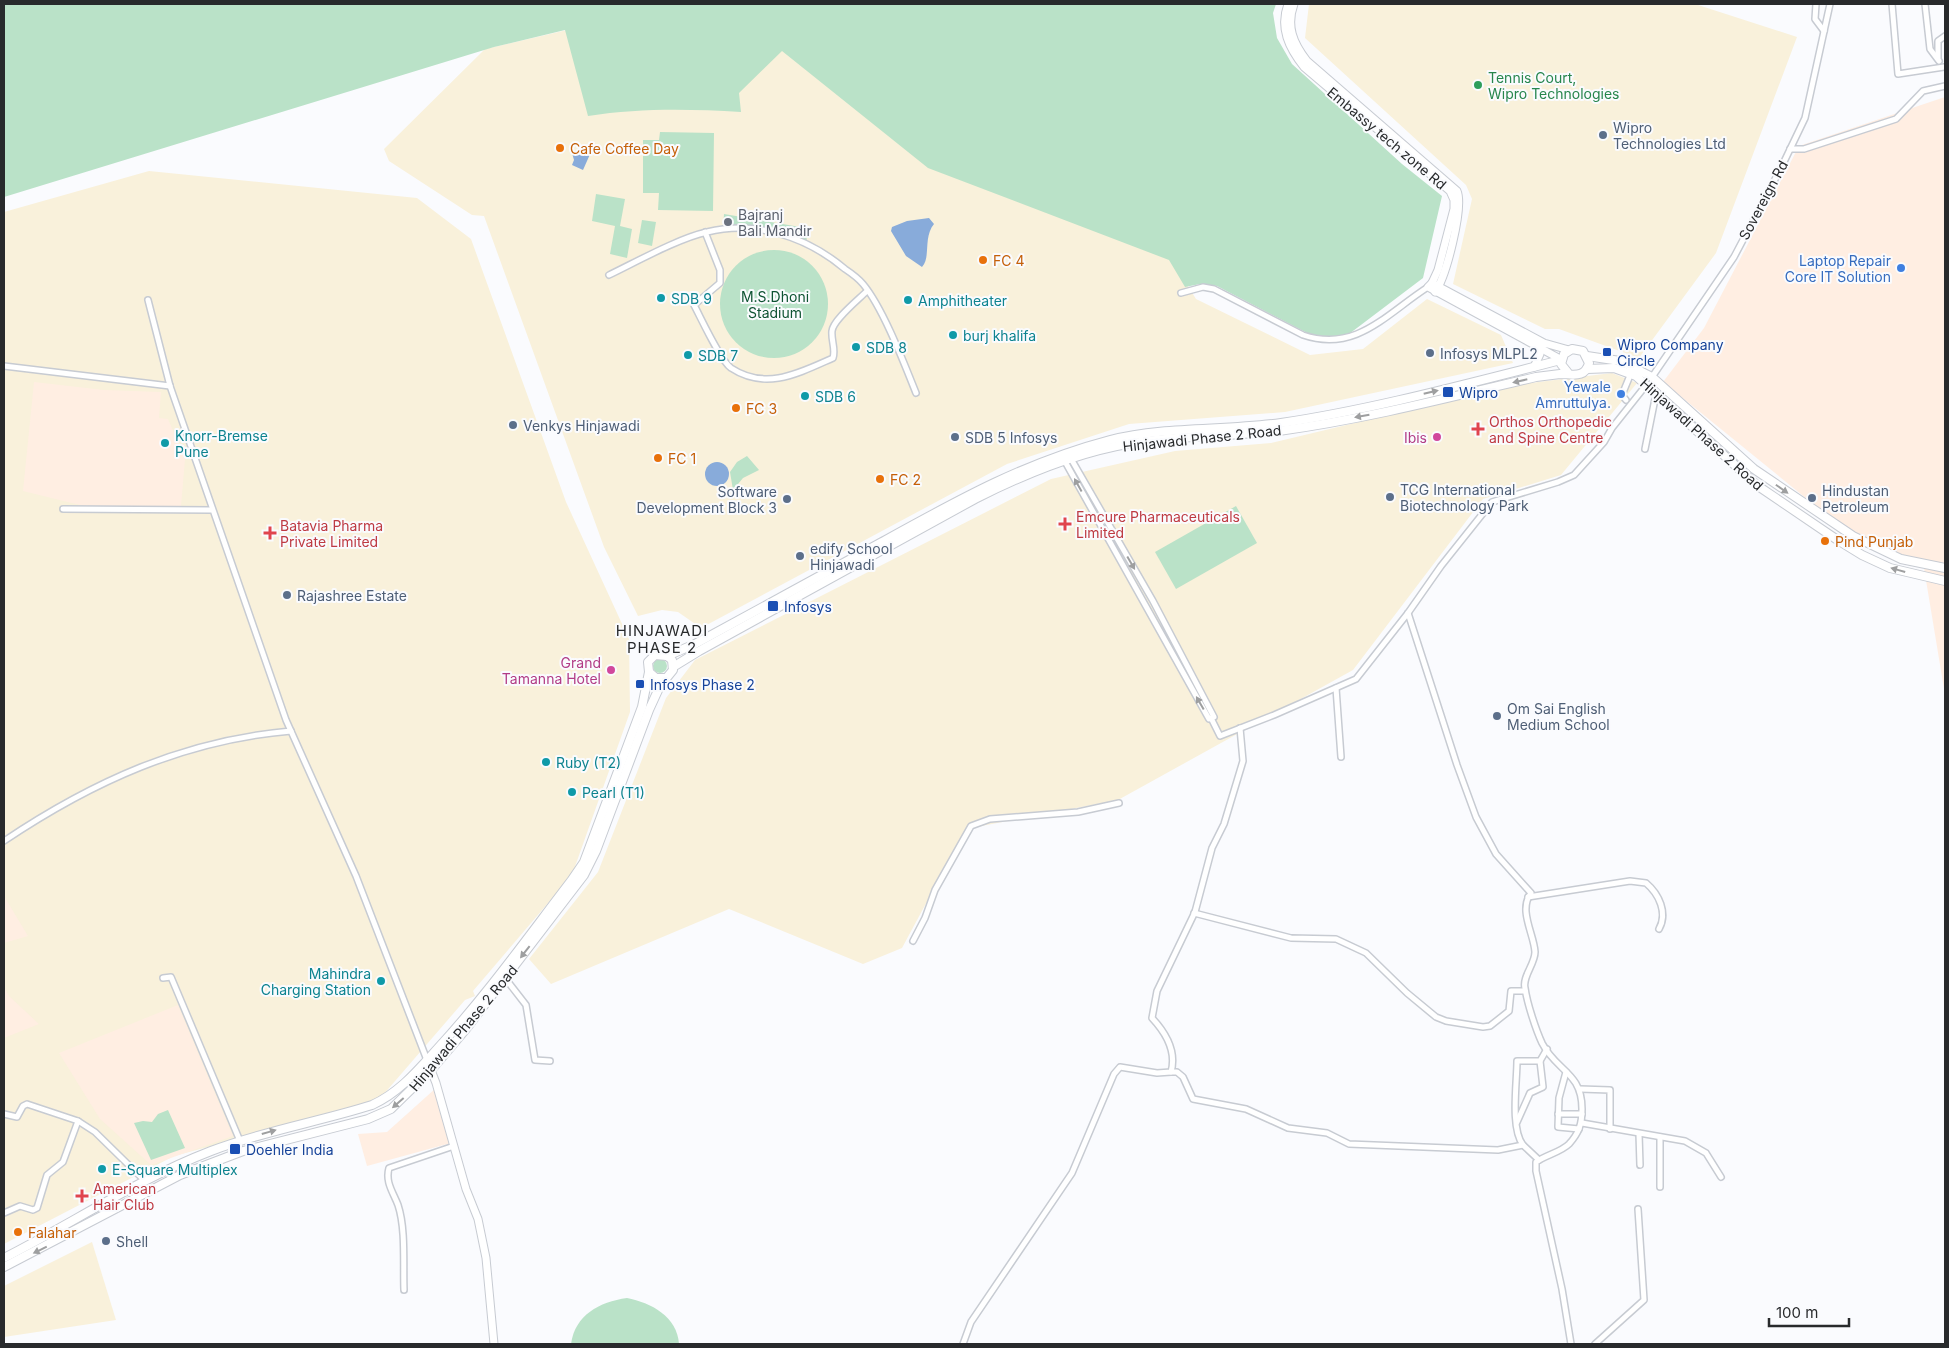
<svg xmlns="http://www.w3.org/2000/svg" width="1949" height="1348" viewBox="0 0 1949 1348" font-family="Inter,sans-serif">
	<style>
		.commercial { fill: #f9f1db }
		.industrial { fill: #ffeee2 }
		.green { fill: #bae2c8 }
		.water { fill: #88abda }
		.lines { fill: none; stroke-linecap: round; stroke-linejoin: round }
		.street-casing { stroke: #c7cbd2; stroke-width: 8 }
		.secondary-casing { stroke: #c7cbd2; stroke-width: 9 }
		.primary-casing { stroke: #c7cbd2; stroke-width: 10 }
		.street { stroke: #fff; stroke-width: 5 }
		.secondary { stroke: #fff; stroke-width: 7 }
		.primary { stroke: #fff; stroke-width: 8 }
		.oneway { fill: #9e9fa0 }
		.leisure-dot { fill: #2e9e5b; stroke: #fafbfe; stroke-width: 2 }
		.service-dot { fill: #5c6f8a; stroke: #fafbfe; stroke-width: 2 }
		.food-dot { fill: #e8710a; stroke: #fafbfe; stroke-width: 2 }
		.worship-dot { fill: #6b7280; stroke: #fafbfe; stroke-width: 2 }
		.shop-dot { fill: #3f7fe0; stroke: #fafbfe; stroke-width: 2 }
		.culture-dot { fill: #0f9aa8; stroke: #fafbfe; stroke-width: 2 }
		.transit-dot { fill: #1a4fb4; stroke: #fafbfe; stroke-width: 2 }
		.health-dot { fill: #e0444e; stroke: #fafbfe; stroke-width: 2 }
		.hotel-dot { fill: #d1479c; stroke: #fafbfe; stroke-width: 2 }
		.labels { text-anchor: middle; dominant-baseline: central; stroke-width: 4; stroke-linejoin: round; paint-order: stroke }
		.leisure-label { font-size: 14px; fill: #27864d; stroke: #fafbfe; text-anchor: start }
		.service-label { font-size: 14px; fill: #4e5e75; stroke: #fafbfe; text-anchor: start }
		.street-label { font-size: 14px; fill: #282a2c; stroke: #fafbfe }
		.food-label { font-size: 14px; fill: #c56008; stroke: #fafbfe; text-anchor: start }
		.worship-label { font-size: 14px; fill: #5b616d; stroke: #fafbfe; text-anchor: start }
		.shop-label { font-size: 14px; fill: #366cbe; stroke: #fafbfe; text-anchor: end }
		.park-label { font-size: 14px; fill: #0e5332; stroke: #fafbfe }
		.culture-label { font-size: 14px; fill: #0d838f; stroke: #fafbfe; text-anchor: start }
		.transit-label { font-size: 14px; fill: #164399; stroke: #fafbfe; text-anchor: start }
		.health-label { font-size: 14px; fill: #be3a42; stroke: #fafbfe; text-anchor: start }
		.hotel-label { font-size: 14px; fill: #b23c85; stroke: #fafbfe; text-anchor: end }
		.neighbourhood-label { font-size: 15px; letter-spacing: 1px; fill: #282a2c; stroke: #fafbfe }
	</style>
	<rect width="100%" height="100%" fill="#fafbfe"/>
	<g class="commercial">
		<path d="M1309,4H1695L1797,37L1716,253L1639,358L1559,329H1545L1453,284L1472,199L1466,185L1305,38Z"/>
		<path d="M706,10L1170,257L1196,299L1310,355L1363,349L1427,299L1501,335L1513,363L1285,412L1129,424L1007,464L701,628L678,612L662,610L638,616L604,547L484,216L472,215L389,161L384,149L485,49L614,19Z"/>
		<path d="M149,171L417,198L471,239L566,502L629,639L630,712L572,875L473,991L475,996L465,1000L377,1102L174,1156L4,1244V212Z"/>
		<path d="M1612,373L1637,383L1561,475L1483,499L1353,670L1118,800L966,829L902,948L863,964L729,909L551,984L529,959L598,872L666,698L695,660L1051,479L1175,451L1271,443L1514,385Z"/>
		<path d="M92,1242L116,1320L4,1337V1286Z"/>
	</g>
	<g class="industrial">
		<path d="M1945,97V695L1923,562L1891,555L1834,521L1663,382L1704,328L1799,146Z"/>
		<path d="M34,382L104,390L161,392L159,418L168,419L185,459L181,506H84L23,491Z"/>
		<path d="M4,896L28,936L4,943Z"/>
		<path d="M4,987L9,996L39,1024L4,1038Z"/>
		<path d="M178,1005L233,1136L151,1165L100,1119L59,1053Z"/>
		<path d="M436,1088L451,1143L367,1166L358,1134L387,1132Z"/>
	</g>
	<g class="green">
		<path d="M4,4H1276L1273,13L1277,38L1292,64L1402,164L1442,196L1423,278L1349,334L1331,337L1311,335L1217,286L1200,284L1185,287L1169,260L928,168L782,51L739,93L741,112C689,109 639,108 588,116L565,30L494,47L4,197Z"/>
		<path d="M660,132L714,133L713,211L658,210L659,193H643V140H659Z"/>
		<path d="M596,194L625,199L620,226L632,229L627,258L610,254L615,226L592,221Z"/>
		<path d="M724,214L806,228L807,244L764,230L723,229Z"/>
		<path d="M642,220L656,222L652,246L638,243Z"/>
		<circle cx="774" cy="304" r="54"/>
		<path d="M747,456L759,470L743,478L733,490L730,472L737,462Z"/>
		<path d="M1236,506L1257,543L1176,589L1155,552Z"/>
		<circle cx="660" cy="666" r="7"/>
		<path d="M168,1110L185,1148L151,1160L134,1123L143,1121L152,1122L158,1114Z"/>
		<path d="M627,1298C651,1303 677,1316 679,1344H571C575,1315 599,1302 627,1298Z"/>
	</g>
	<g class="water">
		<path d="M580,147L591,152L583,170L572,165L574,160L572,153L578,151Z"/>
		<path d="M929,218L934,224C923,237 931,258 922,267L906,256L891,231L892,227L907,221Z"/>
		<circle cx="717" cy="474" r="12"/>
	</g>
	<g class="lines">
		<defs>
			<g id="street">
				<path d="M1816,4L1815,19L1824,31"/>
				<path d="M1892,4L1898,74L1944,67"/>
				<path d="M1925,4L1930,49L1939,61"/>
				<path d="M1938,58V41L1945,36"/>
				<path d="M1790,149H1804L1896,119L1923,91L1945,86"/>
				<path d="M705,232L720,270V283L694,305C701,318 720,360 731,368C766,391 799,373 833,358C836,349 831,341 832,331C833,320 858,300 867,291"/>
				<path d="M609,275C636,262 679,238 707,232C757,220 807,237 845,269C851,273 858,278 863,284C883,308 904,363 916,393"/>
				<path d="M1181,293L1203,287L1214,289L1303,335C1356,353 1386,314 1428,287"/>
				<path d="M148,300L170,386L286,720L356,876L427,1060"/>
				<path d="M4,366L170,386"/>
				<path d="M1652,377L1734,257L1782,166L1805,118L1830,4"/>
				<path d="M1626,400L1622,395L1631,373"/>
				<path d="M1645,449L1656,394"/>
				<path d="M1063,458L1209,719L1214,717L1153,601L1070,457"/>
				<path d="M63,509L211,510"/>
				<path d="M1408,613L1457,765L1476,817L1496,854L1531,893C1518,910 1534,934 1535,952C1535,964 1522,977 1525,988C1527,1003 1536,1030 1542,1043C1556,1071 1582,1072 1582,1109C1582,1124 1579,1133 1569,1144C1561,1152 1546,1155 1536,1162V1171L1562,1289L1571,1344"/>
				<path d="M1336,688L1341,757"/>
				<path d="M1211,718L1220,736L1274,715L1356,679L1408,613L1441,566L1492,502L1558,482L1574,475L1604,442L1612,428L1647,384"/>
				<path d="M4,841C92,782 184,740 291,731"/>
				<path d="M1528,897L1630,881L1646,883C1659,894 1668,913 1659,929"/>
				<path d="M1194,913L1291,938L1336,939L1366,953L1407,993L1436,1017L1446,1021L1483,1027L1490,1026L1509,1011L1511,991H1525"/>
				<path d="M913,941L925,918L935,890L971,826L990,819L1078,812L1119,803"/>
				<path d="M163,978L171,977L240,1141"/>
				<path d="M505,978L526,1005L535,1060L550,1061"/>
				<path d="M1171,1072H1177L1183,1077L1193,1099L1246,1109L1288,1128L1327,1133L1349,1144L1498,1150L1523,1145L1539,1160"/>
				<path d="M1566,1072L1559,1098L1558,1127L1579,1129"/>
				<path d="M1580,1089L1610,1090V1129"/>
				<path d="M4,1114L17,1117L23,1106L27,1104L78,1121L95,1132L145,1181"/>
				<path d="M1558,1114H1582"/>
				<path d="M1517,1122L1530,1093L1543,1087L1540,1061"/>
				<path d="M1582,1123L1685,1141L1706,1153L1721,1177"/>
				<path d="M1639,1134L1640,1165"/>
				<path d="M1660,1137V1187"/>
				<path d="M1523,1145C1510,1128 1517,1083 1517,1061H1540L1547,1049"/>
				<path d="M4,1213L20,1206L33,1210L37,1208L47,1175L63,1162L78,1121"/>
				<path d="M404,1290C403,1265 406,1229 398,1205C393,1192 385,1182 389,1168L454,1146"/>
				<path d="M963,1344L971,1322L1072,1173L1114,1074L1120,1067L1157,1073L1171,1072C1177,1051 1166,1033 1152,1018L1157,991L1195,912L1212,848L1224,824L1243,761L1240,728"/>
				<path d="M1595,1344L1644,1300L1638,1209"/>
			</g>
			<g id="secondary">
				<path d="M1288,4C1279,28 1289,48 1304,67L1450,191L1454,200V209L1438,270L1432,283"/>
				<path d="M1294,4C1286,26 1293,43 1307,61L1457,191C1464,207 1446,278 1435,292"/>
				<path d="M1562,360L1428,287L1432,283L1544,343L1569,350"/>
				<path d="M1534,367L1540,354L1538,346"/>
				<path d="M427,1060L436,1083L466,1189L478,1219L486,1258L494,1344"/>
			</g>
			<g id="primary">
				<path d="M1587,356L1620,361L1652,377L1754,469L1853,536L1901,559L1945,568"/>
				<path d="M1587,369L1614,368L1636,376L1758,486L1836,539L1862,555L1890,568L1945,581"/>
				<path d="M667,656L695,644C757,610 820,576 882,542C958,500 1026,462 1110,440C1166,426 1224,431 1281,423C1375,409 1469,383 1561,360"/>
				<path d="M673,667L699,651L975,499C1028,472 1088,448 1147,441C1191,435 1236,436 1279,431C1366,419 1451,397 1536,377C1544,376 1552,375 1560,374C1572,374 1585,379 1589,363L1583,351L1572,349L1564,354L1561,364L1569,374"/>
				<path d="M4,1258C73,1223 138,1179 211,1151C263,1131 318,1122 372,1105C399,1093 418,1070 438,1048C486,996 528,937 571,881L584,862L642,707L649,672"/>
				<path d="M4,1267L180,1175L243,1151L368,1119L391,1109L432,1069L466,1029L584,875L596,851L649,710L660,686L673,670L672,660L667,656L655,655L648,662L649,672L656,678H666"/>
			</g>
		</defs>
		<use href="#street" class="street-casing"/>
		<use href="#secondary" class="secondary-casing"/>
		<use href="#primary" class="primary-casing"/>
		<use href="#street" class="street"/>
		<use href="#secondary" class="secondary"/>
		<use href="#primary" class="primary"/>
	</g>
	<defs><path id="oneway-solid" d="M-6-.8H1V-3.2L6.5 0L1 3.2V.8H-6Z" transform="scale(1.25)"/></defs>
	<g class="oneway">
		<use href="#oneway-solid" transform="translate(1520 381) rotate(167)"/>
		<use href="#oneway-solid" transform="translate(1431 392) rotate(-13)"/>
		<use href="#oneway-solid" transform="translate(1362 416) rotate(170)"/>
		<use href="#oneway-solid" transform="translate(1078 485) rotate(-119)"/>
		<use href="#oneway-solid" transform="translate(1782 489) rotate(35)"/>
		<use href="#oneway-solid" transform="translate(1131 563) rotate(60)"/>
		<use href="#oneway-solid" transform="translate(1898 570) rotate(-164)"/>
		<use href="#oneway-solid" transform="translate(1200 703) rotate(-120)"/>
		<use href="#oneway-solid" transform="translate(525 952) rotate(128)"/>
		<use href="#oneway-solid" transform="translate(398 1103) rotate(139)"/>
		<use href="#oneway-solid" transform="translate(269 1132) rotate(-16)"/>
		<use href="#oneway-solid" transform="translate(40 1250) rotate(154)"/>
	</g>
	<circle class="leisure-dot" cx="1478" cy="85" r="5"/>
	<g class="service-dot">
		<circle cx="1603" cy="135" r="5"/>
		<circle cx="1430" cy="353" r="5"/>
		<circle cx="513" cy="425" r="5"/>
		<circle cx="955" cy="437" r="5"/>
		<circle cx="1390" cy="497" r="5"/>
		<circle cx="1812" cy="498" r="5"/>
		<circle cx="787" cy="499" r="5"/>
		<circle cx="800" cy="556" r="5"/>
		<circle cx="287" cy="595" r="5"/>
		<circle cx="1497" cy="716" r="5"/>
		<circle cx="106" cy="1241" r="5"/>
	</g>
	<g class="food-dot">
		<circle cx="560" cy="148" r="5"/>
		<circle cx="983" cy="260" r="5"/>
		<circle cx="736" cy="408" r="5"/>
		<circle cx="658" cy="458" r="5"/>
		<circle cx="880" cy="479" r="5"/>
		<circle cx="1825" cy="541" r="5"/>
		<circle cx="18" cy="1232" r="5"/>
	</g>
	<circle class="worship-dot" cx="728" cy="222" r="5"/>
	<g class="shop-dot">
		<circle cx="1901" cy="268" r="5"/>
		<circle cx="1621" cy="394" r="5"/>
	</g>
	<g class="culture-dot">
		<circle cx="661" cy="298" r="5"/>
		<circle cx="908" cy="300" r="5"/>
		<circle cx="953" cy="335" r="5"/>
		<circle cx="856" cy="347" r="5"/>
		<circle cx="688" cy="355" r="5"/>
		<circle cx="805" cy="396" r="5"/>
		<circle cx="165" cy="443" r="5"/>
		<circle cx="546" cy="762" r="5"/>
		<circle cx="572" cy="792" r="5"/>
		<circle cx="381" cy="981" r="5"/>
		<circle cx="102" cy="1169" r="5"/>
	</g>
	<g class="transit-dot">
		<rect x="1602" y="347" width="10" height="10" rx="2.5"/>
		<rect x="1442" y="386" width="12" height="12" rx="2.5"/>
		<rect x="767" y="600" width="12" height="12" rx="2.5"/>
		<rect x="635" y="679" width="10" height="10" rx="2.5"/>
		<rect x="229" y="1143" width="12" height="12" rx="2.5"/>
	</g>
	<g class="health-dot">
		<path d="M1475.5 421.5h5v5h5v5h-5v5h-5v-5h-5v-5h5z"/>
		<path d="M1062.5 516.5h5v5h5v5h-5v5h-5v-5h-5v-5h5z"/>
		<path d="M267.5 525.5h5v5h5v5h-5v5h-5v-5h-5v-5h5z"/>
		<path d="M79.5 1188.5h5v5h5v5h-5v5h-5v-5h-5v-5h5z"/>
	</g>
	<g class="hotel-dot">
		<circle cx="1437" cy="437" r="5"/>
		<circle cx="611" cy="670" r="5"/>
	</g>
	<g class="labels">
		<g class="leisure-label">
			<text x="1488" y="77">Tennis Court,<tspan x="1488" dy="16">Wipro Technologies</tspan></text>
		</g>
		<g class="service-label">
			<text x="1613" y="127">Wipro<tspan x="1613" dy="16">Technologies Ltd</tspan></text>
			<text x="1440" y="353">Infosys MLPL2</text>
			<text x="523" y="425">Venkys Hinjawadi</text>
			<text x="965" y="437">SDB 5 Infosys</text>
			<text x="1400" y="489">TCG International<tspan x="1400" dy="16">Biotechnology Park</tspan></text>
			<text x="1822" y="490">Hindustan<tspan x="1822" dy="16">Petroleum</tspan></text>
			<text x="777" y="491" text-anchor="end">Software<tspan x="777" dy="16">Development Block 3</tspan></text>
			<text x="810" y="548">edify School<tspan x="810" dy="16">Hinjawadi</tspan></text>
			<text x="297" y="595">Rajashree Estate</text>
			<text x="1507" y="708">Om Sai English<tspan x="1507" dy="16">Medium School</tspan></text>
			<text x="116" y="1241">Shell</text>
		</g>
		<g class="street-label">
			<text transform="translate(1387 138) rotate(40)">Embassy tech zone Rd</text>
			<text transform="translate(1763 200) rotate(-62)">Sovereign Rd</text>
			<text transform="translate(1702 434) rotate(42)">Hinjawadi Phase 2 Road</text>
			<text transform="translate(1202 438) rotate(-6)">Hinjawadi Phase 2 Road</text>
			<text transform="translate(463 1028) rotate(-50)">Hinjawadi Phase 2 Road</text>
		</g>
		<g class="food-label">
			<text x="570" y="148">Cafe Coffee Day</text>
			<text x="993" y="260">FC 4</text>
			<text x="746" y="408">FC 3</text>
			<text x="668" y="458">FC 1</text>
			<text x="890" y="479">FC 2</text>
			<text x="1835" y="541">Pind Punjab</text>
			<text x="28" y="1232">Falahar</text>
		</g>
		<g class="worship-label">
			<text x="738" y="214">Bajranj<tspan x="738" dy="16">Bali Mandir</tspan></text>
		</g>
		<g class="shop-label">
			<text x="1891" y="260">Laptop Repair<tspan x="1891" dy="16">Core IT Solution</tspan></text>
			<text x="1611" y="386">Yewale<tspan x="1611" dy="16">Amruttulya.</tspan></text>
		</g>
		<g class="park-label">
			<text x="775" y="296">M.S.Dhoni<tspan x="775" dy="16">Stadium</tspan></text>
		</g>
		<g class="culture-label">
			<text x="671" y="298">SDB 9</text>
			<text x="918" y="300">Amphitheater</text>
			<text x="963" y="335">burj khalifa</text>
			<text x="866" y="347">SDB 8</text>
			<text x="698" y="355">SDB 7</text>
			<text x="815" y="396">SDB 6</text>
			<text x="175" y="435">Knorr-Bremse<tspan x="175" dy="16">Pune</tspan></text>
			<text x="556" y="762">Ruby (T2)</text>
			<text x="582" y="792">Pearl (T1)</text>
			<text x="371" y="973" text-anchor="end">Mahindra<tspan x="371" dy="16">Charging Station</tspan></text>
			<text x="112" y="1169">E-Square Multiplex</text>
		</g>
		<g class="transit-label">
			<text x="1617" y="344">Wipro Company<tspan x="1617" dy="16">Circle</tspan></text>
			<text x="1459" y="392">Wipro</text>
			<text x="784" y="606">Infosys</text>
			<text x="650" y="684">Infosys Phase 2</text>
			<text x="246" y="1149">Doehler India</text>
		</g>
		<g class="health-label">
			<text x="1489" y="421">Orthos Orthopedic<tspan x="1489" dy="16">and Spine Centre</tspan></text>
			<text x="1076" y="516">Emcure Pharmaceuticals<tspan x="1076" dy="16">Limited</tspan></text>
			<text x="280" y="525">Batavia Pharma<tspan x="280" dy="16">Private Limited</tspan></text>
			<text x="93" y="1188">American<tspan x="93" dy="16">Hair Club</tspan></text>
		</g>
		<g class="hotel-label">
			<text x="1427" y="437">Ibis</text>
			<text x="601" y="662">Grand<tspan x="601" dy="16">Tamanna Hotel</tspan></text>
		</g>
		<g class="neighbourhood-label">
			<text x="662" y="630">HINJAWADI<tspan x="662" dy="17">PHASE 2</tspan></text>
		</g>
	</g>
	<rect width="1949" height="1348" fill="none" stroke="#282a2c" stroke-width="10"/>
	<path d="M1769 1318v8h80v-8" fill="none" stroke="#282a2c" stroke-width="2.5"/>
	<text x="1776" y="1318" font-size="15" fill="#282a2c" stroke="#fafbfe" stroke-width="4" paint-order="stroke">100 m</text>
</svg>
